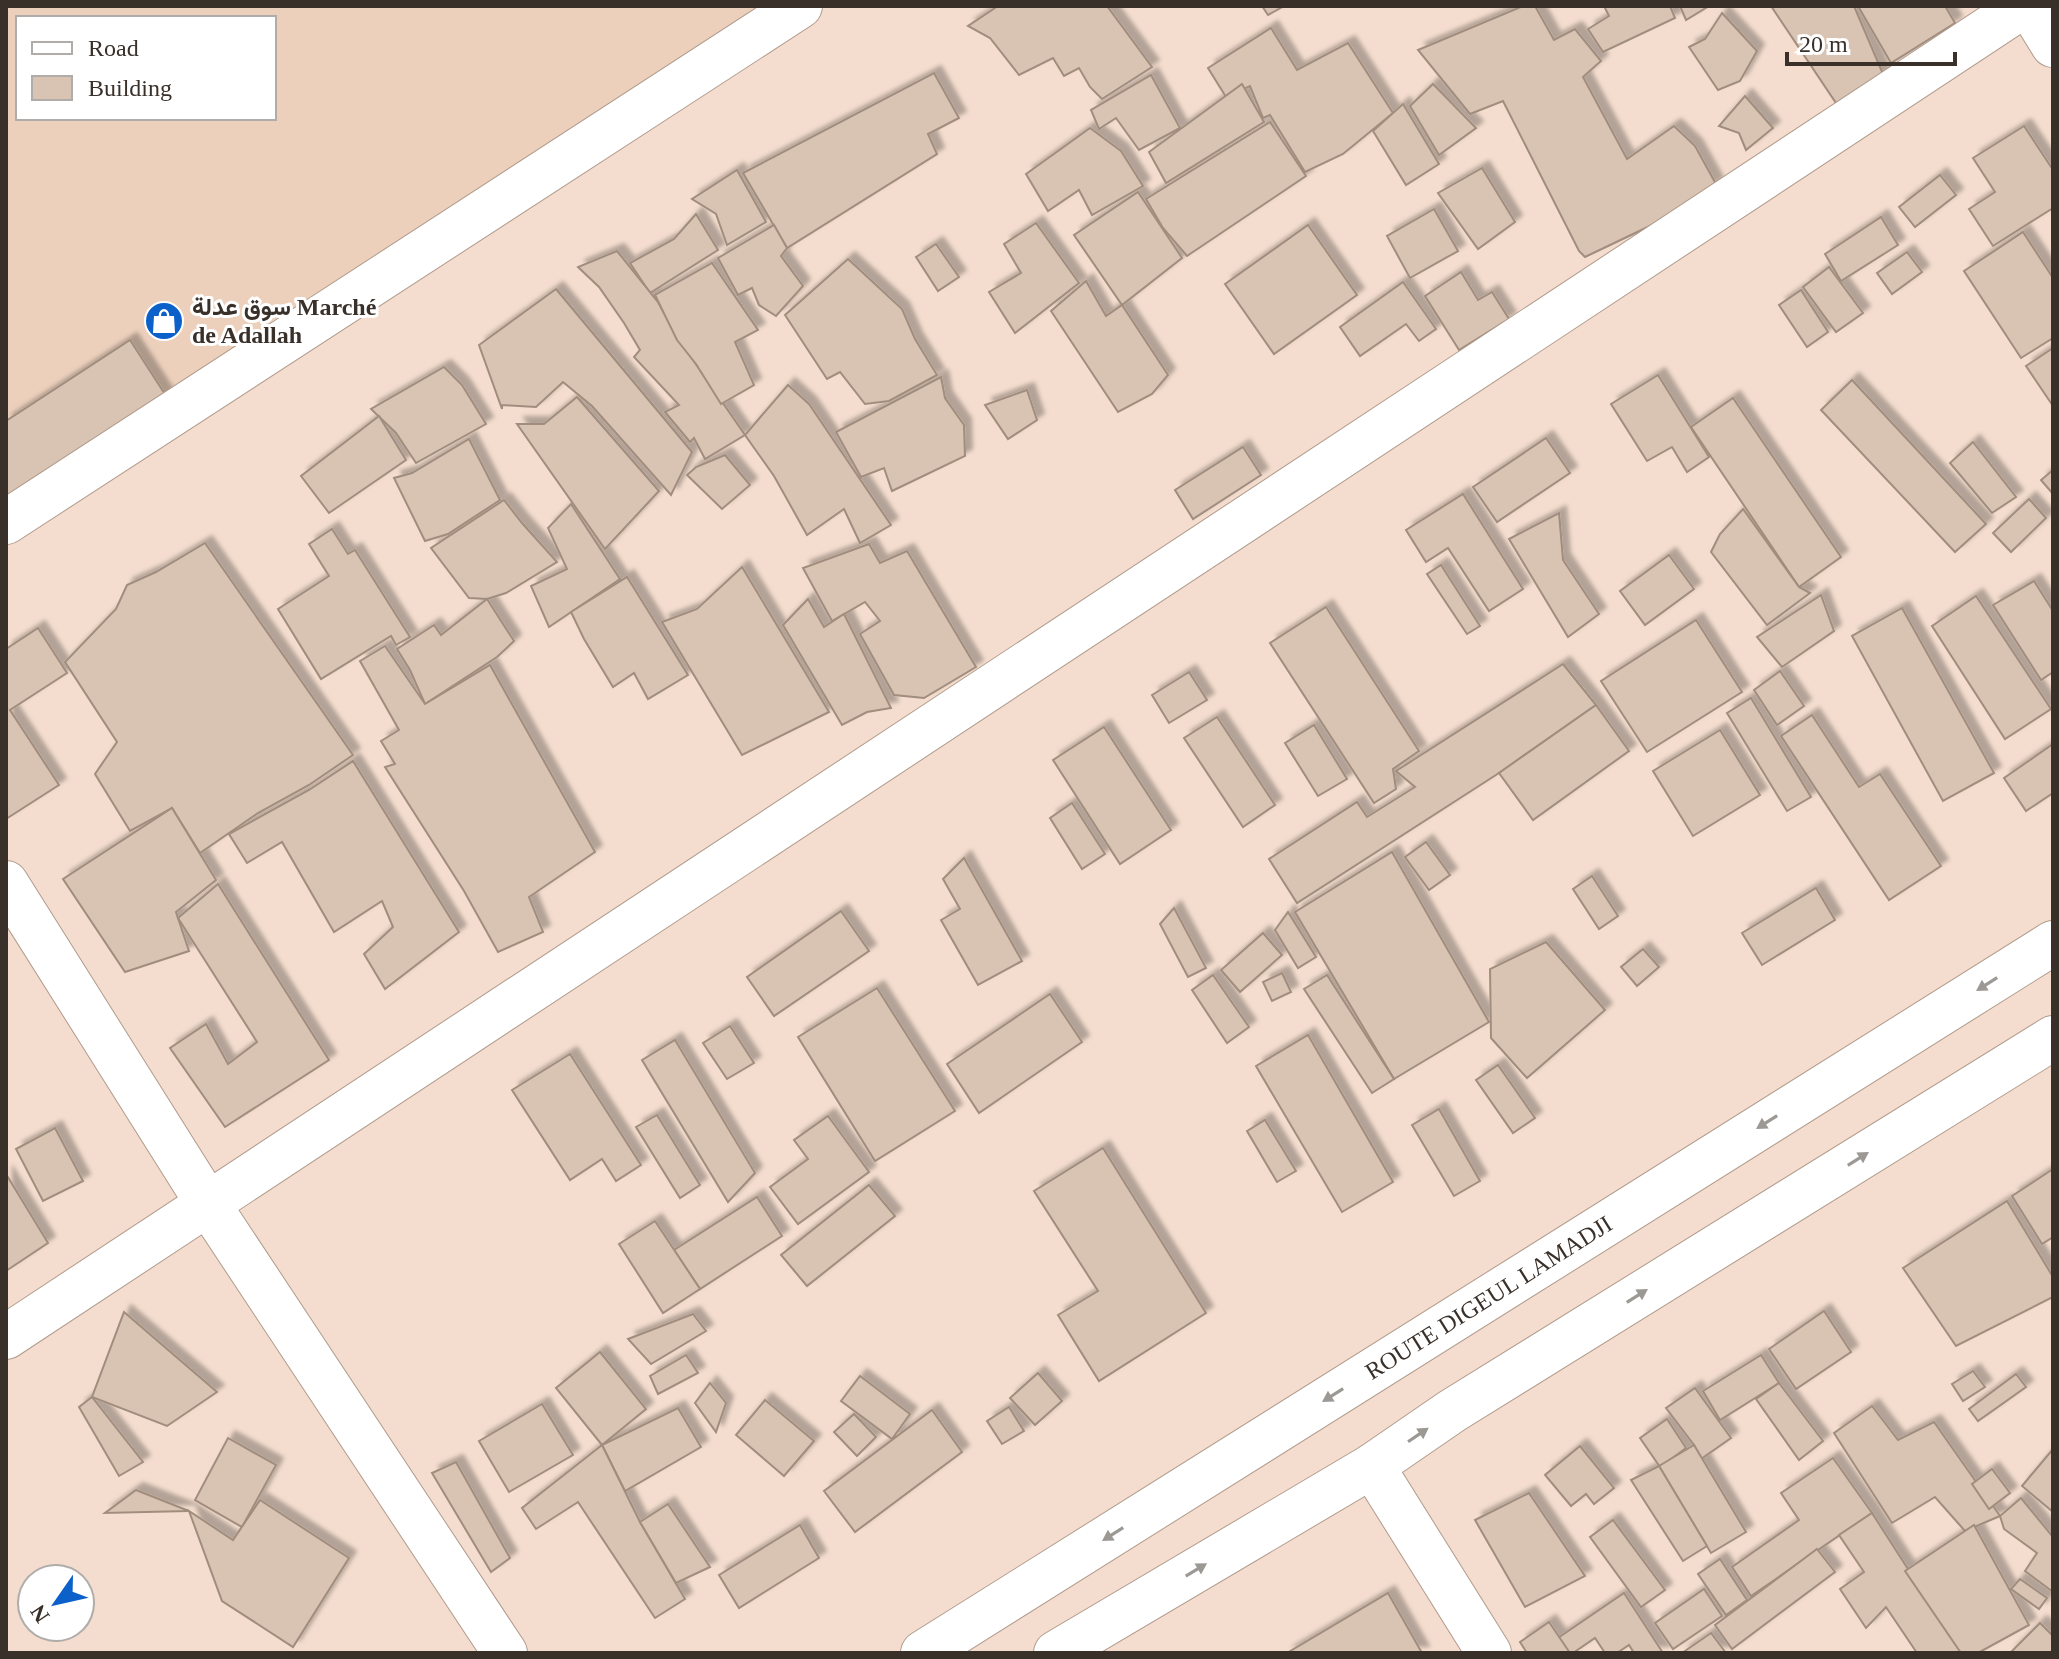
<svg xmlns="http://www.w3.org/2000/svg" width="2059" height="1659" viewBox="0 0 2059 1659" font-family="'Times New Roman',Vazirmatn,serif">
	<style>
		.built { fill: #ecd0bc; fill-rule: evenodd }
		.building { fill: #d9c3b3; stroke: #a18d7e; stroke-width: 2; filter: url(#shadow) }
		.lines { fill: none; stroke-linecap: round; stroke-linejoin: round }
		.minor-casing { stroke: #b09b8c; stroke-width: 46 }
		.secondary-casing { stroke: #b09b8c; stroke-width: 46 }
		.minor { stroke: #fff; stroke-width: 44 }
		.secondary { stroke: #fff; stroke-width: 44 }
		.oneway { fill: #9c9894 }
		.labels { text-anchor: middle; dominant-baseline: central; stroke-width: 6; stroke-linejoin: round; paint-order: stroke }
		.poi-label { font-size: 24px; font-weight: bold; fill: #39302a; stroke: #fff; text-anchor: start }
		.street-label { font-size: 24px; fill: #39302a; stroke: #fff }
	</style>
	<defs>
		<filter id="shadow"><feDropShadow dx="7" dy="-7" stdDeviation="2" flood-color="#0004"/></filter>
	</defs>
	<rect width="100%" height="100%" fill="#f4ddce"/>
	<path class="built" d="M6,6H812L6,523ZM18,18H274V118H18Z"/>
	<g class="building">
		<path d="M998,6H1107L1152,67L1102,99L1090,87L1079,68L1064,76L1053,58L1019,75L990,38L968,26Z"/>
		<path d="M1262,6H1284L1268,15Z"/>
		<path d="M1523,6H1535L1554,40L1575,29L1601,61L1583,77L1627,159L1674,126L1695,146L1716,184L1652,225L1585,257L1579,251L1503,101L1470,114L1418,50Z"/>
		<path d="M1604,6H1670L1675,18L1603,52L1588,29L1609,16Z"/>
		<path d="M1680,6H1709L1686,20Z"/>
		<path d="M1771,6H1854L1883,74L1838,106Z"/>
		<path d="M1858,6H1945L1955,23L1891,63Z"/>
		<path d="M1722,13L1757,51L1740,81L1718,90L1689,47L1705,39Z"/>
		<path d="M1271,28L1297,70L1348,43L1393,113L1343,154L1305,172L1270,115L1263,118L1250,86L1226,97L1208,68Z"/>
		<path d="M934,73L959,118L928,134L937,154L787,248L743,173Z"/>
		<path d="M1151,75L1180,128L1139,150L1116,118L1099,129L1091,110Z"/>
		<path d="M1242,84L1264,122L1166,183L1149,152Z"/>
		<path d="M1433,84L1476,128L1439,155L1410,106Z"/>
		<path d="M1745,96L1773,128L1746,150L1739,133L1719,126Z"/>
		<path d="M1403,104L1439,164L1406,185L1373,131Z"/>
		<path d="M1270,122L1306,176L1187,256L1163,228L1146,199Z"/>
		<path d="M2024,126L2053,170V208L1993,246L1969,209L1995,192L1973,158Z"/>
		<path d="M1090,128L1121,151L1143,186L1092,215L1079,190L1048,211L1026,174Z"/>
		<path d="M1482,168L1515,222L1478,249L1438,193Z"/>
		<path d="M737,170L766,222L727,245L716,214L692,199Z"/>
		<path d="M1940,175L1956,195L1915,227L1899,207Z"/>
		<path d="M1138,192L1182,258L1122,305L1074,235Z"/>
		<path d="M1434,209L1458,251L1410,278L1387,236Z"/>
		<path d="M696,214L718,250L650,293L630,263L674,239Z"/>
		<path d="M1881,217L1898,245L1841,281L1825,254Z"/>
		<path d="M1036,223L1079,283L1015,333L989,292L1021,273L1004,244Z"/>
		<path d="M774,225L787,248L781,256L803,286L776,316L759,305L752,288L738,295L718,258Z"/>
		<path d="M1308,225L1357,295L1274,354L1225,284Z"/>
		<path d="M2023,232L2053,278V338L2021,358L1964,271Z"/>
		<path d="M936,244L959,277L938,291L916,257Z"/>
		<path d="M617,251L658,302L675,334L745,435L705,459L694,438L690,442L665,412L679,405L634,357L640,350L624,323L599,287L578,267Z"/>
		<path d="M1907,252L1922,272L1892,294L1877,273Z"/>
		<path d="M848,259L902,309L915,339L937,375L889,401L865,404L840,372L827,379L785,315Z"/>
		<path d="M712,263L758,330L735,342L754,385L721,404L696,364L677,340L655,295Z"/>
		<path d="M1829,267L1863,313L1836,332L1803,287Z"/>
		<path d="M1461,272L1478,300L1492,292L1509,319L1459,350L1425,296Z"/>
		<path d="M1086,281L1106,316L1122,305L1168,375L1152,394L1118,412L1051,311Z"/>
		<path d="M1403,282L1436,329L1419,341L1406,324L1360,356L1340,327Z"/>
		<path d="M556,289L692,452L671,495L592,406L563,382L536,407L502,405V409L479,345Z"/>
		<path d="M1801,290L1828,332L1807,347L1779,305Z"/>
		<path d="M130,340L170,402L6,508V421Z"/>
		<path d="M2053,348V406L2026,366Z"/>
		<path d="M444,367L462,385L486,424L416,463L396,433L371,409Z"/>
		<path d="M1658,375L1709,457L1687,472L1672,447L1647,461L1611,404Z"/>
		<path d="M941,377L945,398L964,425L965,456L892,491L884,468L861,477L836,432Z"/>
		<path d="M1852,380L1986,524L1955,552L1821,410Z"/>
		<path d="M788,385L809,404L891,525L860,543L844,509L807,535L774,476L745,435Z"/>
		<path d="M1027,390L1037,420L1008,439L985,405Z"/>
		<path d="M577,397L659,491L605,549L517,424H544Z"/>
		<path d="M1733,398L1841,557L1799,587L1691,427Z"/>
		<path d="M379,416L406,460L329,513L301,476Z"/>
		<path d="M1546,438L1570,473L1497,522L1473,487Z"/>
		<path d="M469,439L500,500L448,534L425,541L394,478L412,473Z"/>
		<path d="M1973,442L2016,497L1992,513L1950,463Z"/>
		<path d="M1243,447L1261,475L1193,519L1175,490Z"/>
		<path d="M725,455L750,485L722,509L687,475L696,467Z"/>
		<path d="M2053,470V494L2041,480Z"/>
		<path d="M1463,494L1523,589L1489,611L1448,548L1426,562L1406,530Z"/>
		<path d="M2029,499L2046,518L2011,552L1993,533Z"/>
		<path d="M504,500L522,523L557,562L506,593L487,599L469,598L431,548Z"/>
		<path d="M571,504L620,579L549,627L531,586L567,569L548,528Z"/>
		<path d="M1743,509L1799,587L1810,593L1767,625L1711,552L1720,534Z"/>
		<path d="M1559,513L1563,560L1599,614L1568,637L1509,539Z"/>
		<path d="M332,529L348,554L355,550L410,637L396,645L391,636L321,679L278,609L329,576L309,544Z"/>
		<path d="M205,543L353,755L309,785L258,813L200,853L172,808L130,831L95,774L117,742L65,662L116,609L127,585L156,572Z"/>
		<path d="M869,544L880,563L907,551L976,667L924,698L894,695L860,634L880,621L865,602L832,621L803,568Z"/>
		<path d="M1669,555L1694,589L1645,625L1620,591Z"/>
		<path d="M1441,565L1480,626L1467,634L1427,574Z"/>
		<path d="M742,567L829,712L742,755L662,622L697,609Z"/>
		<path d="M627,577L688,675L648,699L634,673L613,687L584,639L571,612Z"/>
		<path d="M2034,581L2053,611V672L2041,680L1993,605Z"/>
		<path d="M1821,595L1834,631L1782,667L1757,637Z"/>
		<path d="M1976,596L2051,709L2005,739L1932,626Z"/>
		<path d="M487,599L514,641L497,657L425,704L410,670L397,649L434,625L441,635Z"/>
		<path d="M808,599L824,627L844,614L891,708L867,712L842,725L783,625Z"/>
		<path d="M1326,607L1419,751L1393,769L1396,789L1374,803L1270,643Z"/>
		<path d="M1902,608L1994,773L1943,801L1852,636Z"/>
		<path d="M1696,620L1742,692L1647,752L1601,681Z"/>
		<path d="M38,628L67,673L10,710L59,785L6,819V649Z"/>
		<path d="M385,646L425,704L490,665L595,852L529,897L543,932L498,952L464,891L385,767L395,764L381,741L399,730L360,661Z"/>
		<path d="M1563,664L1596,705L1499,773L1297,903L1269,859L1357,802L1367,817L1415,787L1396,771Z"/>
		<path d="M1780,671L1804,706L1777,725L1754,690Z"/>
		<path d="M1189,672L1207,700L1169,723L1152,695Z"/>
		<path d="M1751,698L1811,797L1787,811L1727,713Z"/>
		<path d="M1596,705L1629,751L1533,820L1499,773Z"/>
		<path d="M1812,715L1859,787L1880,774L1941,866L1889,900L1781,736Z"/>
		<path d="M1217,717L1275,805L1243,827L1184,738Z"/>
		<path d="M1314,725L1347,779L1318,796L1285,743Z"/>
		<path d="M1104,727L1171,830L1120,864L1053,760Z"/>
		<path d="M1720,730L1760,795L1693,836L1653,771Z"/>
		<path d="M2053,744V793L2026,811L2004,778Z"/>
		<path d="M353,761L459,932L385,989L364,954L393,927L382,901L334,932L282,842L247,863L229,834L309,790Z"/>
		<path d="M1072,803L1105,854L1082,869L1050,818Z"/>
		<path d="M172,808L216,880L176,912L189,951L125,972L63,879Z"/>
		<path d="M1426,842L1450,875L1429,890L1405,857Z"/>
		<path d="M1392,852L1489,1022L1394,1079L1295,912Z"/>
		<path d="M964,858L1022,961L978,985L941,920L960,909L943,879Z"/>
		<path d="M1592,876L1618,916L1599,929L1573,889Z"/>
		<path d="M218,884L329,1060L225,1127L170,1048L206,1024L228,1064L257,1042L178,918Z"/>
		<path d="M1816,888L1835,920L1762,965L1742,933Z"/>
		<path d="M1174,908L1206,968L1188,977L1160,924Z"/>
		<path d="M841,911L869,951L774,1016L747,977Z"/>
		<path d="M1288,912L1316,957L1298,968L1275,930Z"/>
		<path d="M1263,933L1282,955L1240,992L1221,970Z"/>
		<path d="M1546,942L1605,1010L1527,1078L1491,1038L1490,969Z"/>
		<path d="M1643,949L1659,967L1637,986L1621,967Z"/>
		<path d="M1282,973L1291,992L1272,1001L1263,982Z"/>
		<path d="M1213,975L1249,1027L1227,1043L1192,990Z"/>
		<path d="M1327,975L1394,1079L1372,1093L1304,989Z"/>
		<path d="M877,988L955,1111L875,1161L798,1037Z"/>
		<path d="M1050,994L1082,1042L979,1113L947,1064Z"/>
		<path d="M730,1026L754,1063L727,1079L703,1043Z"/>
		<path d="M1308,1035L1393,1182L1342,1212L1256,1066Z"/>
		<path d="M675,1040L755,1173L728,1202L642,1060Z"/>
		<path d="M570,1054L641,1165L616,1181L602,1159L570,1180L512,1090Z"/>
		<path d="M1498,1065L1535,1118L1513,1133L1476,1080Z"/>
		<path d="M1439,1109L1480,1181L1454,1196L1412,1125Z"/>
		<path d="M657,1115L700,1185L680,1198L636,1127Z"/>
		<path d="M828,1116L869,1172L798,1224L770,1187L808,1159L794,1140Z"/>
		<path d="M1265,1120L1296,1171L1277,1182L1247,1131Z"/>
		<path d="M55,1128L83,1181L43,1201L16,1149Z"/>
		<path d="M1103,1148L1206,1313L1099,1381L1058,1315L1098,1291L1034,1191Z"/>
		<path d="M2053,1169V1237L2042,1244L2012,1196Z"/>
		<path d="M6,1174L48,1243L6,1271Z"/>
		<path d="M869,1185L895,1216L807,1286L781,1255Z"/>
		<path d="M757,1197L782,1236L700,1289L674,1250Z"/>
		<path d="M2007,1201L2053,1277V1297L1956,1346L1903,1268Z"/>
		<path d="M655,1221L700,1289L663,1313L619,1244Z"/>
		<path d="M1824,1311L1851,1352L1796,1389L1769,1349Z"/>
		<path d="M124,1312L217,1392L167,1426L92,1397Z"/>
		<path d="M693,1314L706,1331L651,1364L628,1339Z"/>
		<path d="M600,1352L646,1409L602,1445L556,1388Z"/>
		<path d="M686,1355L698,1373L658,1394L650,1376Z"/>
		<path d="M1761,1355L1779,1383L1720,1420L1703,1391Z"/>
		<path d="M1973,1371L1985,1387L1963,1401L1952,1384Z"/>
		<path d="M1038,1373L1062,1401L1035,1425L1010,1398Z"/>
		<path d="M2016,1374L2026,1387L1978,1421L1969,1409Z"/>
		<path d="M860,1376L910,1414L892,1439L841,1401Z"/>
		<path d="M710,1383L726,1403L716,1432L695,1403Z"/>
		<path d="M1779,1383L1823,1441L1799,1460L1756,1399Z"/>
		<path d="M1695,1388L1731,1438L1701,1459L1694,1445L1666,1408Z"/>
		<path d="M92,1397L143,1462L119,1476L79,1407Z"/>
		<path d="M765,1400L814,1441L784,1476L736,1435Z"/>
		<path d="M542,1404L573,1455L509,1492L479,1441Z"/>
		<path d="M1872,1406L1898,1440L1934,1422L2000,1516L1965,1531L1935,1497L1892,1523L1834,1433Z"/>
		<path d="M1009,1407L1024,1431L1002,1444L987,1421Z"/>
		<path d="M678,1408L701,1447L625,1491L602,1445Z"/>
		<path d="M932,1410L962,1452L855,1532L824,1491Z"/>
		<path d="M854,1414L876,1437L857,1456L834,1432Z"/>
		<path d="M1667,1419L1686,1448L1660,1467L1640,1438Z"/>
		<path d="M228,1438L276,1465L242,1527L195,1500Z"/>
		<path d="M602,1445L640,1522L685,1599L655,1618L578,1502L536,1529L522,1508Z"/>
		<path d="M1694,1445L1746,1532L1711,1553L1659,1466Z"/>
		<path d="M1580,1446L1614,1488L1594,1504L1586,1494L1571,1506L1545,1475Z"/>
		<path d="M2053,1449V1512L2022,1486Z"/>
		<path d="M1833,1458L1872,1513L1751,1596L1732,1567L1799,1520L1781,1493Z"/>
		<path d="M456,1462L510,1558L491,1572L432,1473Z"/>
		<path d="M1659,1466L1707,1546L1683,1561L1631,1480Z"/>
		<path d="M1992,1469L2010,1493L1989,1509L1972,1484Z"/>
		<path d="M136,1490L189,1511L105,1513Z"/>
		<path d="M1529,1493L1585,1576L1525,1607L1475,1520Z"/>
		<path d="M2021,1498L2053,1537V1592L2025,1571L2037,1553L2004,1529L2000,1516Z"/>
		<path d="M260,1500L349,1558L293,1647L222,1601L189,1511L233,1540Z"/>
		<path d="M668,1504L710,1567L676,1583L640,1522Z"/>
		<path d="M1872,1513L1962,1653H1917L1886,1607L1866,1628L1840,1589L1864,1572L1839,1535Z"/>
		<path d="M1613,1520L1665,1590L1641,1607L1590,1537Z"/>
		<path d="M800,1525L819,1558L739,1608L719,1575Z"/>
		<path d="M1974,1525L2029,1625L1978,1653H1961L1905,1571Z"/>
		<path d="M1817,1549L1835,1572L1732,1649L1715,1625Z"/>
		<path d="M1720,1559L1747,1600L1726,1615L1698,1574Z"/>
		<path d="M2020,1579L2047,1598L2039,1609L2011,1589Z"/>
		<path d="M1704,1589L1722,1616L1673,1649L1655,1623Z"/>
		<path d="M1388,1593L1422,1653H1287Z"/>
		<path d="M1624,1593L1663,1653H1634L1629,1645L1617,1653H1605L1595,1638L1573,1653H1564L1555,1640Z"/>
		<path d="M1549,1622L1570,1653H1527L1520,1642Z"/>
		<path d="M2040,1623L2053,1636V1653H2010Z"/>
		<path d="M1711,1633L1726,1653H1682Z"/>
	</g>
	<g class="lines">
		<defs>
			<g id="minor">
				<path d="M2029,6L2053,45"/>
				<path d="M6,522L800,6"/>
				<path d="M6,883L208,1204L505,1653"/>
				<path d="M6,1337L2023,6"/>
				<path d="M1372,1466L1489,1653"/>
			</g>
			<g id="secondary">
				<path id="s1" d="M923,1653L2053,943"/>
				<path d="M1056,1653L1372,1466L1452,1411L2053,1038"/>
			</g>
		</defs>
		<use href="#minor" class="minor-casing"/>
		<use href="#secondary" class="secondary-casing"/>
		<use href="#minor" class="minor"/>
		<use href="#secondary" class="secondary"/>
	</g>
	<defs><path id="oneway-solid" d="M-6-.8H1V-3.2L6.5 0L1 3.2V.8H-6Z" transform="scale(2)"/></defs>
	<g class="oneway">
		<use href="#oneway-solid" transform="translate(1987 984) rotate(148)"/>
		<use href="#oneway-solid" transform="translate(1767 1122) rotate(148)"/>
		<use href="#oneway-solid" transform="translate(1858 1159) rotate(-32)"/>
		<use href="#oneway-solid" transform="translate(1637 1296) rotate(-32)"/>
		<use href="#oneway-solid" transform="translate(1333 1395) rotate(148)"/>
		<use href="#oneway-solid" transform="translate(1418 1435) rotate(-34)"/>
		<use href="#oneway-solid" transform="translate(1113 1534) rotate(148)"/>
		<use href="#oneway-solid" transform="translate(1196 1570) rotate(-31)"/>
	</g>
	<defs>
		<symbol id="shop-disc" viewBox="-11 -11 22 22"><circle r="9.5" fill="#0c60c9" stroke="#fff"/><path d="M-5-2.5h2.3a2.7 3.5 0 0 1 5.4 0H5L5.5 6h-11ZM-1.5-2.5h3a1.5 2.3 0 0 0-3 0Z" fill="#fff"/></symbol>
	</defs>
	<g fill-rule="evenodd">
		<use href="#shop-disc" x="142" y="299" width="44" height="44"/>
	</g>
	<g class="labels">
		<g class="poi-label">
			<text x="192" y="307">سوق عدلة Marché<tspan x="192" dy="28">de Adallah</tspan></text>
		</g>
		<g class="street-label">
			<text stroke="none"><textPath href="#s1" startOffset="668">ROUTE DIGEUL LAMADJI</textPath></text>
		</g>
	</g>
	<rect width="2059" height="1659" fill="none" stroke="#39302a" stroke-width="16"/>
	<rect x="16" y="16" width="260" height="104" fill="#ffffff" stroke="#b0acaa" stroke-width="2"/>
	<rect x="32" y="42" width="40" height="12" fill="#ffffff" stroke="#b0acaa" stroke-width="2"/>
	<text x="88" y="56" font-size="24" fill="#39302a">Road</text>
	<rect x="32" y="76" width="40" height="24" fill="#d9c3b3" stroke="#b0acaa" stroke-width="2"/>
	<text x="88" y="96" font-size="24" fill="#39302a">Building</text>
	<g transform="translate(56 1603) rotate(236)"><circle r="38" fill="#ffffff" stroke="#b0acaa" stroke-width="2"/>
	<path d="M0-6L14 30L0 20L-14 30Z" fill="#0c60c9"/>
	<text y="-12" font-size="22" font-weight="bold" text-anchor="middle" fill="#39302a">N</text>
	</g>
	<path d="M1787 52v12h168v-12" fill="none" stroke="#39302a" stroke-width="4"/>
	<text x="1799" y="52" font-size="24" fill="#39302a" stroke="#ffffff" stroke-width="6" paint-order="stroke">20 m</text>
</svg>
